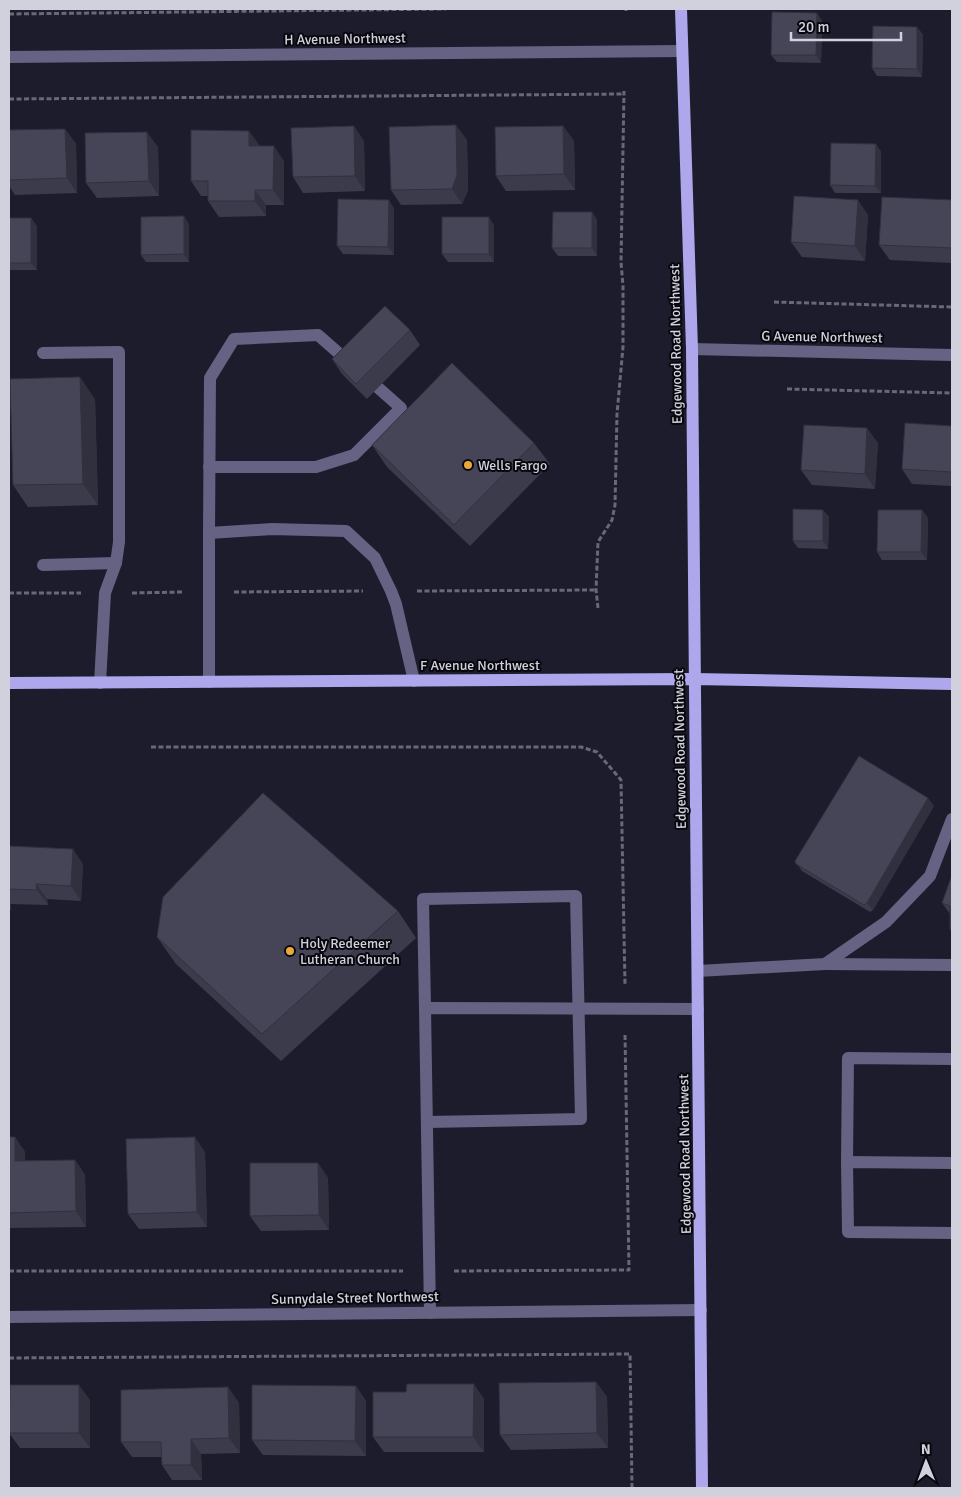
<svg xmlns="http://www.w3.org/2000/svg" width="961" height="1497" viewBox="0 0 961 1497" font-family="Signika,sans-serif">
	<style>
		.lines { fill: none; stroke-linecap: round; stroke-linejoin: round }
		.path { stroke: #696877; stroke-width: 3; stroke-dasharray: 5 2.5; stroke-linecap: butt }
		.minor { stroke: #656283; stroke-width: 12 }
		.major { stroke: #aea7eb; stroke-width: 12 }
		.wall { fill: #3c3b4c }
		.shaded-wall { fill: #31303e }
		.building { fill: #464558; stroke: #31303e }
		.poi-dot { fill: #e9ab38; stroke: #08070e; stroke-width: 2 }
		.labels { text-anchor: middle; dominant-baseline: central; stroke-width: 4; stroke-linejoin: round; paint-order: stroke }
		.street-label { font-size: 14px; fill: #d1d1dd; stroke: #08070e }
		.poi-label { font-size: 14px; fill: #d1d1dd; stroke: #08070e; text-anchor: start }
	</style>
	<rect width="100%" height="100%" fill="#1d1c2d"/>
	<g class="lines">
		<g class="path">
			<path d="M626,11V9"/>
			<path d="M9,14L446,9"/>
			<path d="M9,99L624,94"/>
			<path d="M774,302L952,307"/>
			<path d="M787,389L952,393"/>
			<path d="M417,591L596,590"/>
			<path d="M234,592L363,591"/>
			<path d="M9,593H81"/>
			<path d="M132,593L183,592"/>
			<path d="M598,608L596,590L598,542L612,520L615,505L617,414L623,347V286L621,262L624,91"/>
			<path d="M151,747H581L597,752L621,780L625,985"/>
			<path d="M9,1271H403"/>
			<path d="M454,1271L629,1270L625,1034"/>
			<path d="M9,1358L630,1354L632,1488"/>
		</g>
		<g class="minor">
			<path d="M9,57L682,51"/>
			<path d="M692,349L952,355"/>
			<path d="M43,353L119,352V542L116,563L105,593L100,683"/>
			<path d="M209,467H316L354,455L401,408L366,377"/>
			<path d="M209,533L210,378L234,339L318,335L351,364"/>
			<path d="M43,565L116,563"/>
			<path d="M209,682V533L272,529L346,531L375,558L391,591L396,604L414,681"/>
			<path d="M825,964L952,965"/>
			<path d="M698,971L825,964L886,922L930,876L952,819"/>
			<path d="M425,1008L423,899L576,896L581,1119L427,1122"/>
			<path d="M847,1162L848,1058L952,1059"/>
			<path d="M952,1163L847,1162L848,1232L952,1233"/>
			<path d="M430,1313L425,1008L698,1009"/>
			<path d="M9,1317L701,1310"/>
		</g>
		<g class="major">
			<path d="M681,9L692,349L702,1488"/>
			<path d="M9,683L694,679L952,684"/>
		</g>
	</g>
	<g class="wall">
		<path d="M817,13L822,21L821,63L777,62L771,55Z"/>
		<path d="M917,27L923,35L922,77L877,76L872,68Z"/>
		<path d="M563,126L574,141L575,190L506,191L496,176Z"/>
		<path d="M65,129L76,144L77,193L15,195L9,186V130Z"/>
		<path d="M467,140L468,190L462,204L401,205L391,190Z"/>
		<path d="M364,141L365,191L303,193L293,177Z"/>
		<path d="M876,144L881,152V193H835L830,185Z"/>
		<path d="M260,146L284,161V205H266V216L219,217L208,201V196H201L191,181Z"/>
		<path d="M158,147L159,196L97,198L86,183Z"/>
		<path d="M952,200V263L890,260L879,245Z"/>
		<path d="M394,208V255L343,254L337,246Z"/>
		<path d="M592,212L597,220V256H558L552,248Z"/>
		<path d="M868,215L865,261L802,257L791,242Z"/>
		<path d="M9,218L37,226V270H9Z"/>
		<path d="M189,224V262H146L141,255Z"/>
		<path d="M494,225V262H448L442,254Z"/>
		<path d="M410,330L420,345L367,399L342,374L332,359Z"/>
		<path d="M95,399L98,505L28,507L13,485Z"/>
		<path d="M952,426V486L912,484L902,469Z"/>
		<path d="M534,443L550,464L470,546L387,467L372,445Z"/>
		<path d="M878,443L875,489L812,485L801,470Z"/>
		<path d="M823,510L829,517L828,549L798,548L793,541Z"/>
		<path d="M922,510L928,518L927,560H882L877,552Z"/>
		<path d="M934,806L873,910L870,912L802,871L795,861Z"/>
		<path d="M9,846L83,864L81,901L47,899L48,905L11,904V910H9Z"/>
		<path d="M952,875V933L950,929V914L942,903Z"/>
		<path d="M398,911L416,938L281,1061L176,964L157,937Z"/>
		<path d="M9,1137H15L25,1152V1161L75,1160L85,1175L86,1227L9,1228Z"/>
		<path d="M205,1152L207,1227L139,1229L128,1214Z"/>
		<path d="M318,1163L328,1178L329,1230L261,1231L250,1216Z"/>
		<path d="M596,1382L607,1397L608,1448L511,1450L500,1435Z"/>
		<path d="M356,1386L366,1401V1456L263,1455L252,1440Z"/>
		<path d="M228,1387L239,1403L240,1453L201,1454L202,1480H172L162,1465V1457H132L121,1442Z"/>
		<path d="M484,1399V1452H384L373,1437Z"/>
		<path d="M90,1400V1448H20L9,1433Z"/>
	</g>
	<g class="shaded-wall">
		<path d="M817,13L822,21L821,63L816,55Z"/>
		<path d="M917,27L923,35L922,77L917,69Z"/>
		<path d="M456,125L467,140L468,190L462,204L452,189Z"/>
		<path d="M354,126L364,141L365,191L355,176Z"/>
		<path d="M563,126L574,141L575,190L564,174Z"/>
		<path d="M65,129L76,144L77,193L67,178Z"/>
		<path d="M249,131L260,146H249Z"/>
		<path d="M147,132L158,147L159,196L149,181Z"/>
		<path d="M876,144L881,152V193L875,186Z"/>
		<path d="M274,146L284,161V205L273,190Z"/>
		<path d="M255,190L266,205V216L255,201Z"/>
		<path d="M389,200L394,208V255L388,247Z"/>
		<path d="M858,200L868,215L865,261L855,246Z"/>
		<path d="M592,212L597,220V256L592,248Z"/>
		<path d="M184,216L189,224V262L184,254Z"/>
		<path d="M489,217L494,225V262L489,254Z"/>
		<path d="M31,218L37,226V270L31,263Z"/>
		<path d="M80,377L95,399L98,505L83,484Z"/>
		<path d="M867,428L878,443L875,489L865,474Z"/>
		<path d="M823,510L829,517L828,549L823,541Z"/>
		<path d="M922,510L928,518L927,560L921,552Z"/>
		<path d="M928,798L934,806L873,910L867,903Z"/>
		<path d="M73,849L83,864L81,901L71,886Z"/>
		<path d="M36,884L47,899L48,905L37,890Z"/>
		<path d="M9,900L11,904V910L9,908Z"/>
		<path d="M15,1137L25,1152L26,1176L15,1161Z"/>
		<path d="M195,1137L205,1152L207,1227L197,1212Z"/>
		<path d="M75,1160L85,1175L86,1227L76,1211Z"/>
		<path d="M318,1163L328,1178L329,1230L319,1215Z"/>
		<path d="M596,1382L607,1397L608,1448L597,1433Z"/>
		<path d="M474,1384L484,1399V1452L473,1437Z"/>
		<path d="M79,1385L90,1400V1448L79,1433Z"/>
		<path d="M356,1386L366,1401V1456L355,1441Z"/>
		<path d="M228,1387L239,1403L240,1453L229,1438Z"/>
		<path d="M191,1439L201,1454L202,1480L191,1465Z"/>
	</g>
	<g class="building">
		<path d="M772,12L817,13L816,55H771Z"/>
		<path d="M873,26L917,27V69L872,68Z"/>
		<path d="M456,125L457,175L452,189L391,190L389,127Z"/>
		<path d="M354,126L355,176L293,177L291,128Z"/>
		<path d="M563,126L564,174L496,176L495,127Z"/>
		<path d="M65,129L67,178L9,180V130Z"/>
		<path d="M191,130L249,131V146H274L273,190H255V201H208V181H191Z"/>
		<path d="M147,132L149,181L86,183L85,133Z"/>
		<path d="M831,143L876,144L875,186L830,185Z"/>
		<path d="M794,196L858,200L855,246L791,242Z"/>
		<path d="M882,197L952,200V248L879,245Z"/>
		<path d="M338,199L389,200L388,247L337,246Z"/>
		<path d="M553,212H592V248H552Z"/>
		<path d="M184,216V254L141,255V217Z"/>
		<rect x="442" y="217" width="47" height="37"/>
		<rect x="9" y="218" width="22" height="45"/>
		<path d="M385,306L410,330L356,384L332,359Z"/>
		<path d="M452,363L534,443L454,525L372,445Z"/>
		<path d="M80,377L83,484L13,485L10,379Z"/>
		<path d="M905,423L952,426V472L902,469Z"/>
		<path d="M804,425L867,428L865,474L801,470Z"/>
		<path d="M793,509L823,510V541H793Z"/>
		<path d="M878,510H922L921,552H877Z"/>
		<path d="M859,756L928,798L867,903L864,905L796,864L795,861Z"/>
		<path d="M263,793L398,911L262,1034L157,937L163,897Z"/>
		<path d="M9,846L73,849L71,886L36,884L37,890L9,889Z"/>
		<path d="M952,875V929H950V906L942,903Z"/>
		<path d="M9,1137H15V1161L75,1160L76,1211L9,1213Z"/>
		<path d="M195,1137L197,1212L128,1214L126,1139Z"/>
		<path d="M250,1163H318L319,1215L250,1216Z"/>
		<path d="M596,1382L597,1433L500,1435L499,1383Z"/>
		<path d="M407,1384H474L473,1437H373V1392H406Z"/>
		<path d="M10,1385H79V1433H9Z"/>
		<path d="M252,1385L356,1386L355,1441L252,1440Z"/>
		<path d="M228,1387L229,1438L191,1439V1465H162L161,1442H121V1390Z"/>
	</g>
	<g class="poi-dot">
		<circle cx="468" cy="465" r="5"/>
		<circle cx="290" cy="951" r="5"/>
	</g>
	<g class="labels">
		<g class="street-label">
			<text transform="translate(345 39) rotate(-1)">H Avenue Northwest</text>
			<text transform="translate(822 337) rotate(1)">G Avenue Northwest</text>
			<text transform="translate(676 344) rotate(-91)">Edgewood Road Northwest</text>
			<text x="480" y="665">F Avenue Northwest</text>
			<text transform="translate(680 749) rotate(-91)">Edgewood Road Northwest</text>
			<text transform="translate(685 1154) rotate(-91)">Edgewood Road Northwest</text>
			<text transform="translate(355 1298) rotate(-1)">Sunnydale Street Northwest</text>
		</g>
		<g class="poi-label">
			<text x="478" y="465">Wells Fargo</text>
			<text x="300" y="943">Holy Redeemer<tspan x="300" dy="16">Lutheran Church</tspan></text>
		</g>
	</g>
	<rect width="961" height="1497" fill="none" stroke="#d1d1dd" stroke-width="20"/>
	<g transform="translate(926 1462) rotate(359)" stroke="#08070e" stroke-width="4" paint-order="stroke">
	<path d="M0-4L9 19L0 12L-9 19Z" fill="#d1d1dd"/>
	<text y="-8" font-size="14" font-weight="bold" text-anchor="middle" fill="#d1d1dd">N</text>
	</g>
	<path d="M791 32v8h110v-8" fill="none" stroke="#d1d1dd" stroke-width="2.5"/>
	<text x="798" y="32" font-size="15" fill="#d1d1dd" stroke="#08070e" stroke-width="4" paint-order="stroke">20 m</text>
</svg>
